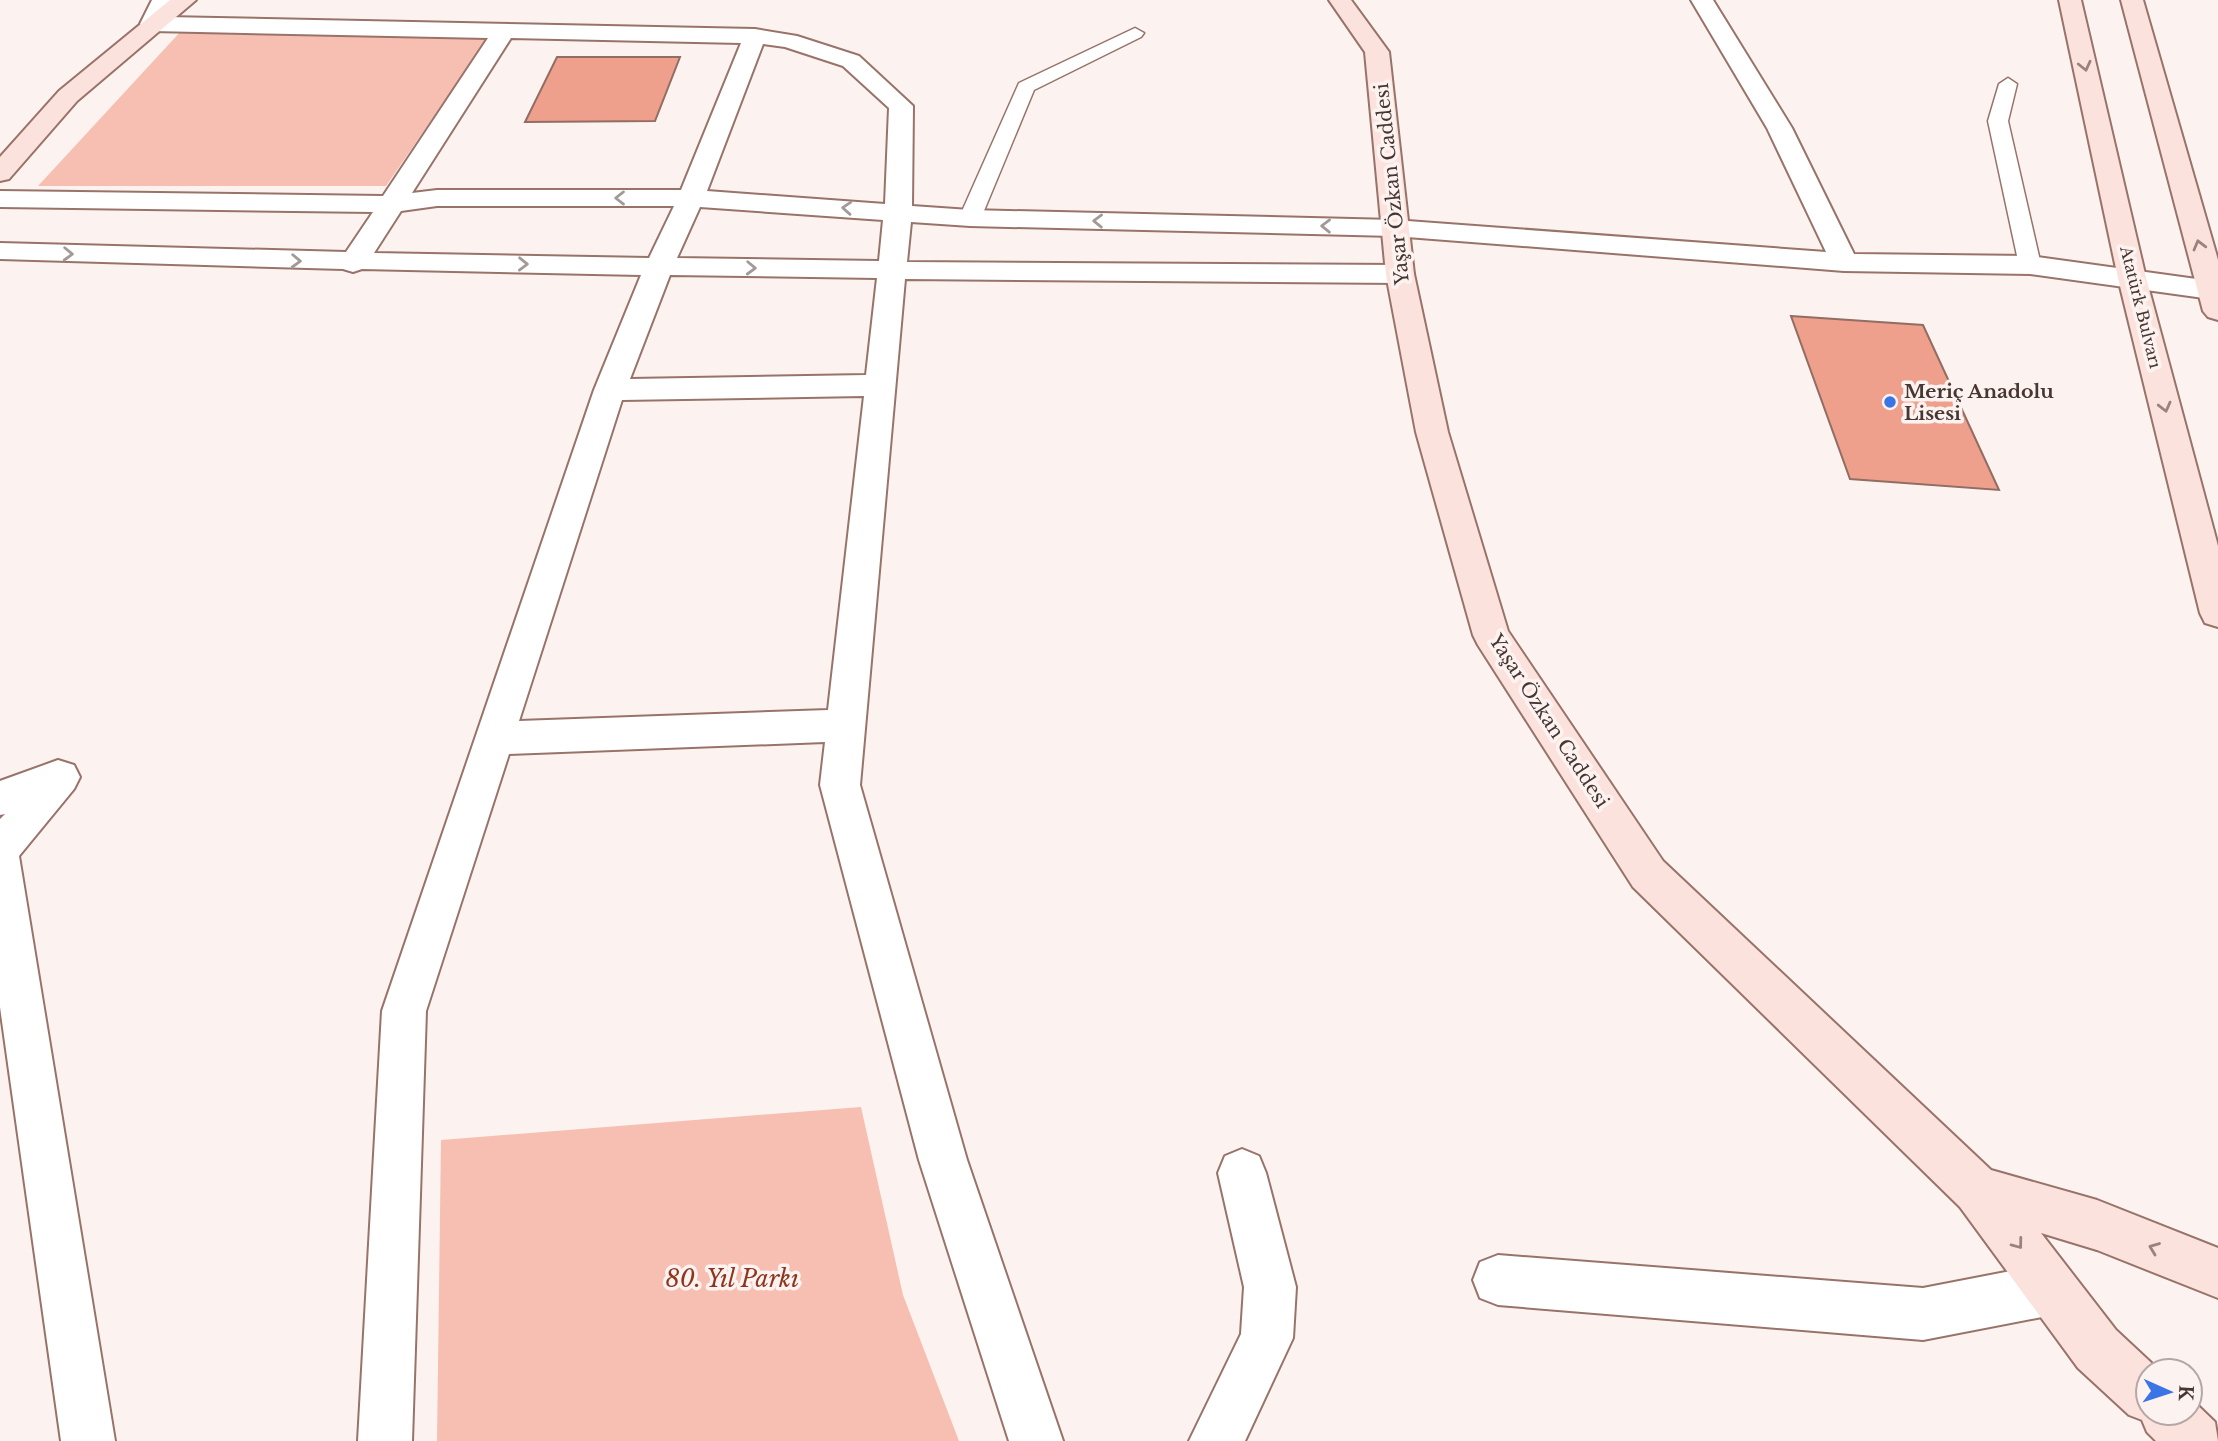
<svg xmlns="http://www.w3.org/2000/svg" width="2218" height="1441" viewBox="0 0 2218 1441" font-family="'Libre Baskerville',serif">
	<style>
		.green { fill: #f6bfb1 }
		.building { fill: #eea08c; stroke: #926d63; stroke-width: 2 }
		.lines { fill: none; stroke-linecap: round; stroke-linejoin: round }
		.service-casing { stroke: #987369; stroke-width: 3 }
		.minor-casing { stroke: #987369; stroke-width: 4 }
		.secondary-casing { stroke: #987369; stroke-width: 4 }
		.service { fill: #fff; fill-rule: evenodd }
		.minor { fill: #fff; fill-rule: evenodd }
		.secondary { fill: #fce2dc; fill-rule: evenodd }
		.oneway { stroke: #98837e }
		.oneway2 { stroke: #a39a98 }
		.poi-dot { fill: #3b74e4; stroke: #fcf3f1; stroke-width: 2.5 }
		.labels { text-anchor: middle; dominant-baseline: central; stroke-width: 7; stroke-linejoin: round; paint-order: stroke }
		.far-street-label { font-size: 16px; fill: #473632; stroke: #fcf3f1 }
		.street-label { font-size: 19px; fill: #473632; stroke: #fcf3f1 }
		.poi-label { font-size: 19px; font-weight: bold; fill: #473632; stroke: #fcf3f1; text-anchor: start }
		.near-park-label { font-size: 23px; font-style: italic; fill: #8f351e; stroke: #fcf3f1 }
	</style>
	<rect width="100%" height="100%" fill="#fcf3f1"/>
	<g class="green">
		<path d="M182,30L489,36L386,186H38Z"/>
		<path d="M861,1107L903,1295L959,1441H437L441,1140Z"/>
	</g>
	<g class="building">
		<path d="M557,57H680L655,121L525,122Z"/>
		<path d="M1791,316L1923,325L1999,490L1850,479Z"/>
	</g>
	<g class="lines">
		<defs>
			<g id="service">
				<path d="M1135,28L1144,33L1141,37L1034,90L981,218L977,222H963L959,218L1019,83Z"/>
				<path d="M2008,78L2017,84L2008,121L2041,265L2038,270H2022L2019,265L1988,121L1999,84Z"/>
			</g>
			<g id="minor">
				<path d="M152,0H174L166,17L755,29L797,36L859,56L913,106L912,206L970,210L1394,220L1826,252L1767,128L1691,0H1713L1792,128L1854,254L2030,256L2211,281L2218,283V297L2211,299L2030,274L1844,271L1394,236L970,226L911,222L907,262L1400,265L1410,268L1414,274L1410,280L1400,283L905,279L860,785L967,1160L1063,1441H1009L919,1160L820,785L825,742L509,754L426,1011L412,1441H358L382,1011L594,390L641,275L362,269L353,272L343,269L0,259V243L346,252L373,212L0,207V191L383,196L488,38L152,31L144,29L140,24ZM511,38L741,43L681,190H437L412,193ZM763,44L785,47L843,66L889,108L885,204L707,191ZM437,206H674L649,258L374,253L401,211ZM700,207L883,220L879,261L677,258ZM670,275L877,278L866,375L630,379ZM864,396L828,710L519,721L622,400Z"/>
				<path d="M58,760L74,765L80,777L74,789L19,856L115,1441H61L0,1007V819L5,814L0,815V781Z"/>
				<path d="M1242,1149L1259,1156L1266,1173L1296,1287L1293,1338L1245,1441H1189L1241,1334L1244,1287L1218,1173L1225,1156Z"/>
				<path d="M1498,1255L1923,1288L2052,1263L2070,1271L2078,1289L2070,1307L2052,1315L1923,1340L1498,1305L1480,1298L1473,1280L1480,1262Z"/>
			</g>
			<g id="secondary">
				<path d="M170,0H196L77,101L9,179L0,181V157L59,91Z"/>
				<path d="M1329,0H1351L1389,52L1414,274L1448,432L1508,631L1663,861L1991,1170L2097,1200L2218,1248V1298L2097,1250L2041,1233L2116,1330L2160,1371H2148V1413H2190V1398L2215,1422L2218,1441H2156L2147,1432L2142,1420L2129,1415L2078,1368L1960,1207L1633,887L1478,645L1473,635L1416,432L1386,274L1365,52Z"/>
				<path d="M2059,0H2081L2146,278L2218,546V627L2205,623L2200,613L2118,278Z"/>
				<path d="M2121,0H2143L2218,260V320L2208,317L2203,311Z"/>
			</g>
		</defs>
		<use href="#service" class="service-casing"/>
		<use href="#minor" class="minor-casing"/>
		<use href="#secondary" class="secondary-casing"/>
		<use href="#service" class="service"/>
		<use href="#minor" class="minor"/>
		<use href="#secondary" class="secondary"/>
	</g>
	<defs><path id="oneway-chevron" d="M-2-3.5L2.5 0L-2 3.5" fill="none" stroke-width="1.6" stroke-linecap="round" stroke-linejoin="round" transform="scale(1.75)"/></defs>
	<g class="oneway">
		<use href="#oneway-chevron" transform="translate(2085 66) rotate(77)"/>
		<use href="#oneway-chevron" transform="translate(2199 245) rotate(-105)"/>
		<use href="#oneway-chevron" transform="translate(2165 407) rotate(76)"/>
		<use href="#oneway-chevron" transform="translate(2018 1244) rotate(53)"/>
		<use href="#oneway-chevron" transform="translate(2154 1248) rotate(-159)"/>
	</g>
	<g class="oneway2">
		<use href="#oneway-chevron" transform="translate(620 198) rotate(-180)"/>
		<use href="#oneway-chevron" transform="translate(847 208) rotate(-176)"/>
		<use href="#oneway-chevron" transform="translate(1098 221) rotate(-179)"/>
		<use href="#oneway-chevron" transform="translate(1326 226) rotate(-179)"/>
		<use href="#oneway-chevron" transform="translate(68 254) rotate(2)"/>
		<use href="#oneway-chevron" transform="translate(296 261) rotate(2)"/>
		<use href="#oneway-chevron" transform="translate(523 264) rotate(1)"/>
		<use href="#oneway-chevron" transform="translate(751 268) rotate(2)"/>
	</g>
	<circle class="poi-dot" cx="1890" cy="402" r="7"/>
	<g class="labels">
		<g class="far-street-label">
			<text transform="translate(2141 307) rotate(76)">Atatürk Bulvarı</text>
		</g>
		<g class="street-label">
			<text transform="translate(1392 184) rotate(-96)">Yaşar Özkan Caddesi</text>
			<text transform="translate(1549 721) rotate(57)">Yaşar Özkan Caddesi</text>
		</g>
		<g class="poi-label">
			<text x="1904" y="391">Meriç Anadolu<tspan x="1904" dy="22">Lisesi</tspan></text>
		</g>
		<g class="near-park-label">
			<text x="732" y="1279">80. Yıl Parkı</text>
		</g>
	</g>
	<g transform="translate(2169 1392) rotate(93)"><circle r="33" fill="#fcf3f1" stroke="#b4a7a5" stroke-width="2"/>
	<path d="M0-5L12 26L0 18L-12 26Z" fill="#3b74e4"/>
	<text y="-10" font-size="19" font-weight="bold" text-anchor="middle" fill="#473632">K</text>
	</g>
</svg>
